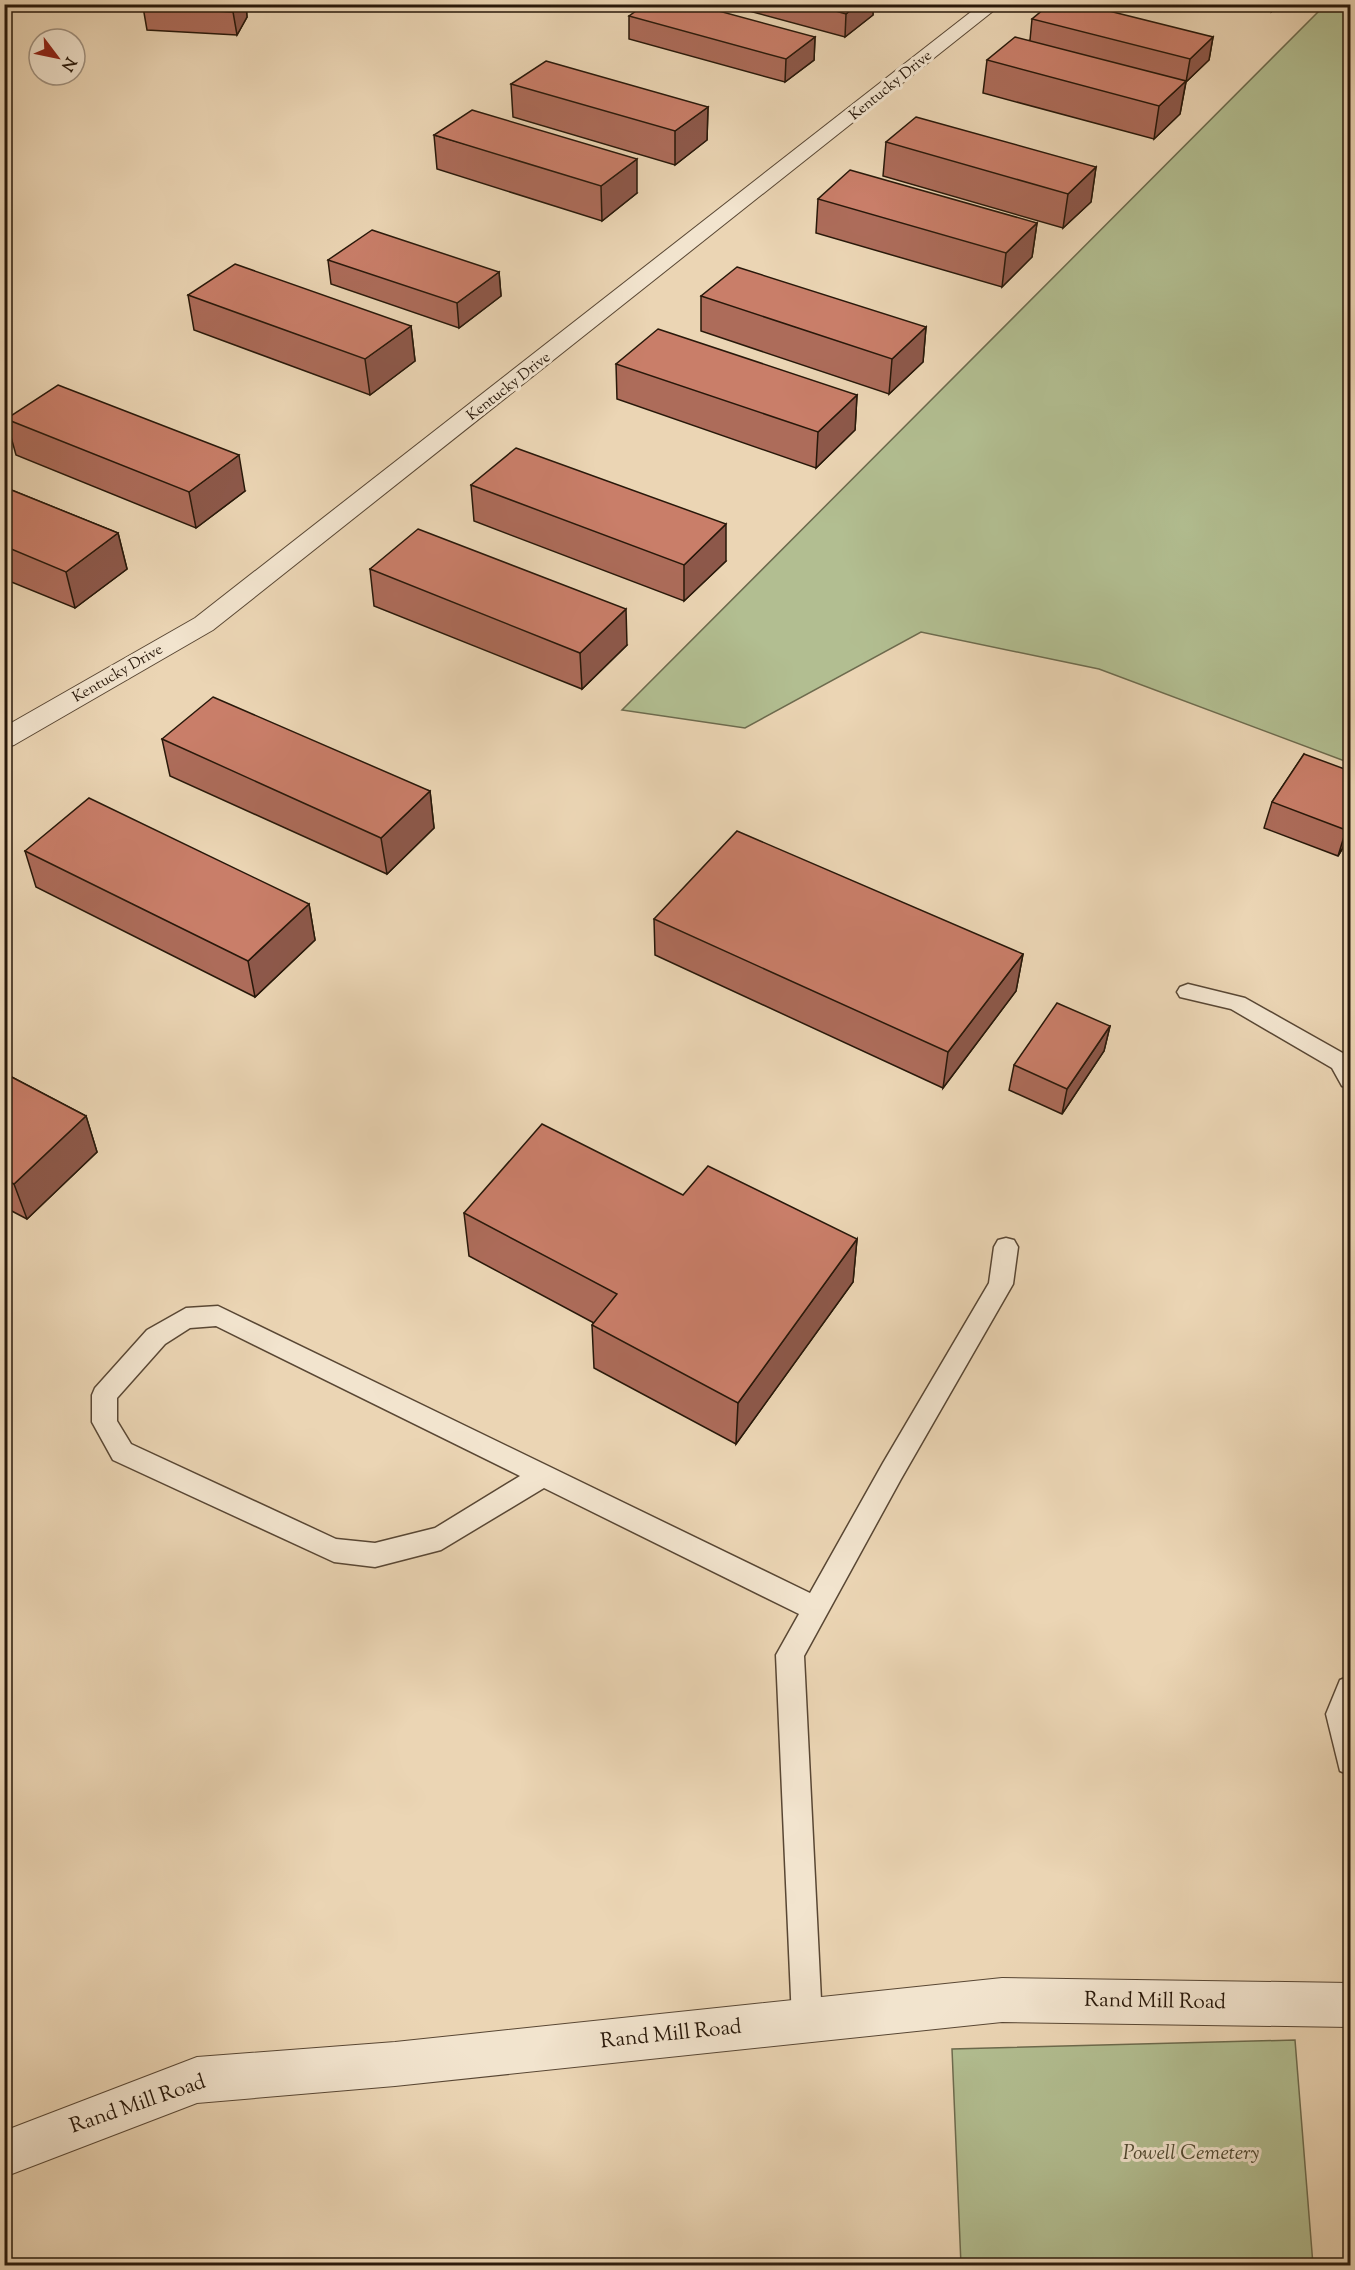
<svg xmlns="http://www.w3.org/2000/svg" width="1355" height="2270" viewBox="0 0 1355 2270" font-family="'Sorts Mill Goudy',serif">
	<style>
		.green { fill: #b2be91; stroke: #6d6b4e; stroke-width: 1.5 }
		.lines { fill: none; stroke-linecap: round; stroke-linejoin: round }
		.lane-casing { stroke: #594734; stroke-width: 3 }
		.street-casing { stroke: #594734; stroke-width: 2 }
		.lane { fill: #f2e4ce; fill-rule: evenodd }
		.street { fill: #f2e4ce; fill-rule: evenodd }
		.wall { fill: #ad6c5a; stroke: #28180a; stroke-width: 1.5 }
		.shaded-wall { fill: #8d584a; stroke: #28180a; stroke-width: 1.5 }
		.building { fill: #c97e69; stroke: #28180a; stroke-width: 1.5 }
		.labels { text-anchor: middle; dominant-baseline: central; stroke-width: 6; stroke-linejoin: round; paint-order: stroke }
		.far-street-label { font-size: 15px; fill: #28180a; stroke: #f2e4ce }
		.near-street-label { font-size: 21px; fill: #28180a; stroke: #f2e4ce }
		.near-park-label { font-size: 21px; font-style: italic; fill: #514a32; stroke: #f2e4ce }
	</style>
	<rect width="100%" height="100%" fill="#ebd5b4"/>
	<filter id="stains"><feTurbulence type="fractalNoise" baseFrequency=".00333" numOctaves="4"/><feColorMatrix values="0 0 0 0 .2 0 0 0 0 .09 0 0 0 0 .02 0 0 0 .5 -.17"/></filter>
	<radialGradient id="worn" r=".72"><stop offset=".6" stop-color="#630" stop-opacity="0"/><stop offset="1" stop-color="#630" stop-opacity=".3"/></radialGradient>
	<g class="green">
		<path d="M1325,5H1350V763L1099,669L921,632L745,728L622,710Z"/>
		<path d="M1295,2040L1313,2265H961L952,2049Z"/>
	</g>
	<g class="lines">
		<defs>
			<g id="lane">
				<path d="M1188,984L1245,998L1348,1056L1350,1061V1088L1342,1086L1332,1068L1231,1009L1180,997L1177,992L1180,987Z"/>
				<path d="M1006,1238L1014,1240L1018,1247L1013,1284L901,1479L804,1656L822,2020L818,2031L807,2035L796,2031L792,2020L776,1655L799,1614L544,1488L441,1550L375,1567L334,1562L113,1460L92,1422V1395L95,1388L147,1330L186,1308L218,1306L810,1593L883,1463L989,1283L994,1247L998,1240ZM216,1326L520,1476L435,1528L375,1543L336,1539L131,1444L117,1421V1398L165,1344L190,1328Z"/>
				<path d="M1350,1676V1775L1340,1771L1326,1714L1340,1680Z"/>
			</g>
			<g id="street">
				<path d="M981,4H1002L213,630L14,745L4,748V727L195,618Z"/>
				<path d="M1002,1978L1350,1983V2027L1002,2022L395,2086L197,2103L4,2177V2131L197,2057L395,2042Z"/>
			</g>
		</defs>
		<use href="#lane" class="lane-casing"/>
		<use href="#street" class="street-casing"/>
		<use href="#lane" class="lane"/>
		<use href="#street" class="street"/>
	</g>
	<g class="wall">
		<path d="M246,4L247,17L237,35L147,30L143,7Z"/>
		<path d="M723,4H873V15L845,37Z"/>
		<path d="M1247,4H1279L1272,11Z"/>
		<path d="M629,16L815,37L814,60L785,82L629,39Z"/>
		<path d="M1032,19L1213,37L1209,60L1186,82L1180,114L1154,139L983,93L987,60L1030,40Z"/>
		<path d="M511,84L708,107L707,140L675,165L513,117Z"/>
		<path d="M434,135L637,193L602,221L437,169Z"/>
		<path d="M886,142L1096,167L1091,202L1063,228L883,176Z"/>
		<path d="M818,199L1037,223L1032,257L1002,287L816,233Z"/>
		<path d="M328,260L499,272L501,296L459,328L331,284Z"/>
		<path d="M188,295L411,326L415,361L370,395L194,330Z"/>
		<path d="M701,296L926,327L923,362L889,394L701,331Z"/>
		<path d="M616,364L857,395L855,430L816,468L617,399Z"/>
		<path d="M6,419L245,491L196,528L16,455Z"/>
		<path d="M471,485L726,561L684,601L474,521Z"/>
		<path d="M4,487L118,533L127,569L75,608L4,579Z"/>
		<path d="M370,569L627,645L582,689L374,606Z"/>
		<path d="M162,739L430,791L434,828L387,874L170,776Z"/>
		<path d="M1304,754L1350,836L1338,856L1264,828L1272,802Z"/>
		<path d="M25,851L309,904L315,940L255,997L36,887Z"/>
		<path d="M654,919L1023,954L1016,991L943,1088L655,955Z"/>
		<path d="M1110,1026L1104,1051L1062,1114L1009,1090L1014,1065Z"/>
		<path d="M4,1073L86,1116L97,1152L27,1219L4,1207Z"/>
		<path d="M683,1195L857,1239L853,1282L736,1444L594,1368L592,1325L594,1323L469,1256L464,1213Z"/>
	</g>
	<g class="shaded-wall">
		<path d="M238,4H246L247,17L237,35L233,12Z"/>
		<path d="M858,4H873V15L845,37L846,14Z"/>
		<path d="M1274,4H1279L1272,11Z"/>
		<path d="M815,37L814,60L785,82L786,59Z"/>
		<path d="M1213,37L1209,60L1186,82L1190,59Z"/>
		<path d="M1186,81L1180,114L1154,139L1159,106Z"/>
		<path d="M708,107L707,140L675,165V131Z"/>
		<path d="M637,159V193L602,221L601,186Z"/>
		<path d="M1096,167L1091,202L1063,228L1068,194Z"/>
		<path d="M1037,223L1032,257L1002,287L1006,253Z"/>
		<path d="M499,272L501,296L459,328L457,303Z"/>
		<path d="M411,326L415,361L370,395L365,359Z"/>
		<path d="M926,327L923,362L889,394L892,359Z"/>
		<path d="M857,395L855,430L816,468L818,432Z"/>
		<path d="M239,455L245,491L196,528L189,492Z"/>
		<path d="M726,524V561L684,601V565Z"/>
		<path d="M118,533L127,569L75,608L66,572Z"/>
		<path d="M626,609L627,645L582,689L580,653Z"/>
		<path d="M430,791L434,828L387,874L381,838Z"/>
		<path d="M1350,824V836L1338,856L1346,830Z"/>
		<path d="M309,904L315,940L255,997L248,961Z"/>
		<path d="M1023,954L1016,991L943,1088L948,1052Z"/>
		<path d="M1110,1026L1104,1051L1062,1114L1067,1089Z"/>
		<path d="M86,1116L97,1152L27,1219L14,1184Z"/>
		<path d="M857,1239L853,1282L736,1444L738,1403Z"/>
	</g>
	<g class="building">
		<path d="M144,4H238L233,12L143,7Z"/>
		<path d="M646,4H693L815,37L786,59L629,16Z"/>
		<path d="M810,4H858L846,14Z"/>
		<path d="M1050,4H1081L1213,37L1190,59L1032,19Z"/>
		<path d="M1015,37L1186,81L1159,106L987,60Z"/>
		<path d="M546,61L708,107L675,131L511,84Z"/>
		<path d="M472,110L637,159L601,186L434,135Z"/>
		<path d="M916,117L1096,167L1068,194L886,142Z"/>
		<path d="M850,170L1037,223L1006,253L818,199Z"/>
		<path d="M372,230L499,272L457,303L328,260Z"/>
		<path d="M235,264L411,326L365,359L188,295Z"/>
		<path d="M737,267L926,327L892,359L701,296Z"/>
		<path d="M658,329L857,395L818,432L616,364Z"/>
		<path d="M58,385L239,455L189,492L6,419Z"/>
		<path d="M516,448L726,524L684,565L471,485Z"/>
		<path d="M4,487L118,533L66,572L4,546Z"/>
		<path d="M418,529L626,609L580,653L370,569Z"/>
		<path d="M213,697L430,791L381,838L162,739Z"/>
		<path d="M1304,754L1350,771V824L1346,830L1272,802Z"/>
		<path d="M89,798L309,904L248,961L25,851Z"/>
		<path d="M737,831L1023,954L948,1052L654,919Z"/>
		<path d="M1057,1003L1110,1026L1067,1089L1014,1065Z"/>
		<path d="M4,1073L86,1116L14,1184L4,1179Z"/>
		<path d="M542,1124L683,1195L708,1166L857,1239L738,1403L592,1325L617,1294L464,1213Z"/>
	</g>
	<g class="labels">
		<g class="far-street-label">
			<text transform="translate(891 86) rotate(-39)">Kentucky Drive</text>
			<text transform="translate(509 387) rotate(-38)">Kentucky Drive</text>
			<text transform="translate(118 674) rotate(-30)">Kentucky Drive</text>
		</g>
		<g class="near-street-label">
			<text transform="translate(1155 2002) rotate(1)">Rand Mill Road</text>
			<text transform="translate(671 2035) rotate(-6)">Rand Mill Road</text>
			<text transform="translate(138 2105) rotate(-19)">Rand Mill Road</text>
		</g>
		<g class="near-park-label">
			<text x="1191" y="2154">Powell Cemetery</text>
		</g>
	</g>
	<rect width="1355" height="2270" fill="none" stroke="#ebd5b4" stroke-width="24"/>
	<rect x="6" y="6" width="1343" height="2258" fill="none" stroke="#28180a" stroke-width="3"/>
	<rect x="12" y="12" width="1331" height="2246" fill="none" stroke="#28180a" stroke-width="1.5"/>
	<g transform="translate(57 57) rotate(122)"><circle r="28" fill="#f2e4ce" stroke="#a19280" stroke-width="1.5"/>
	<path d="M0-4.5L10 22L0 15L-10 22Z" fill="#8f2418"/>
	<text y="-9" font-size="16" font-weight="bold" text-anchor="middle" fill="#28180a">N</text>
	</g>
	<rect width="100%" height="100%" filter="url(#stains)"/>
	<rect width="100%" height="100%" fill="url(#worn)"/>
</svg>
